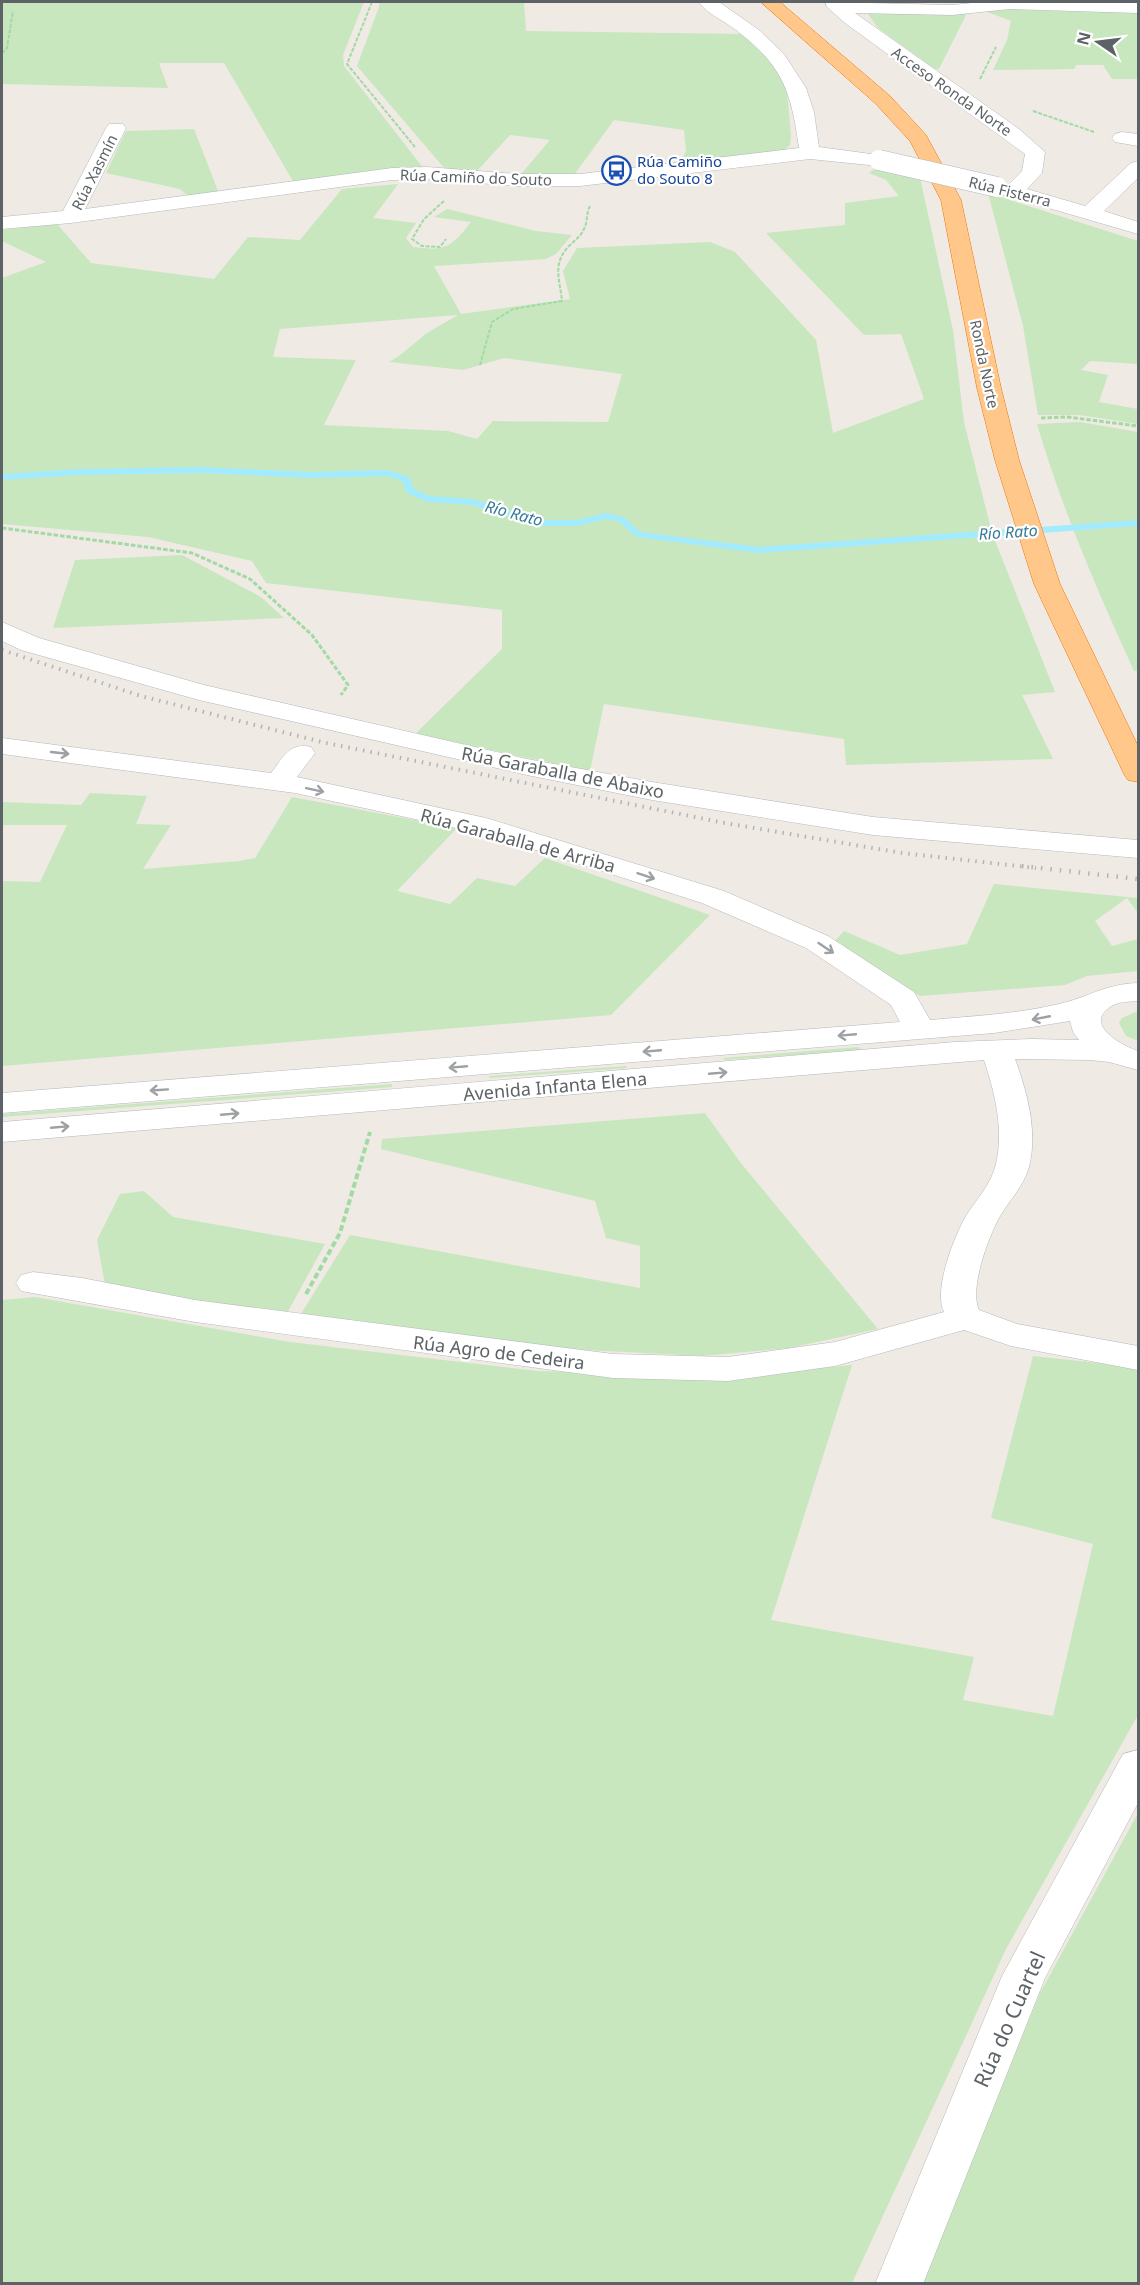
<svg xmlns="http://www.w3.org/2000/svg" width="1140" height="2285" viewBox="0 0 1140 2285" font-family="'Noto Sans',sans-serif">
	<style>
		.green { fill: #c8e7bf; fill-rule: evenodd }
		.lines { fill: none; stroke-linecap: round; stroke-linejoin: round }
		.stream { fill: #a3ebff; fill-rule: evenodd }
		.minor-casing { stroke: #b4b8bb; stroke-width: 1 }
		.highway-casing { stroke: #f27200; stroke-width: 1 }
		.path-far2 { stroke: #a2daa4; stroke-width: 2; stroke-dasharray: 4 1.5; stroke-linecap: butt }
		.path-far1 { stroke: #a2daa4; stroke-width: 3; stroke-dasharray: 4.5 2; stroke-linecap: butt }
		.path { stroke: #a2daa4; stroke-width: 4; stroke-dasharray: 6 3; stroke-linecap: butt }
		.minor { fill: #fff; fill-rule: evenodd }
		.highway { fill: #ffc88a; fill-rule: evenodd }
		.rail-far1 { stroke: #b3b4b5; stroke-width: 4; stroke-dasharray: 1.5 6; stroke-linecap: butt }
		.rail { stroke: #b3b4b5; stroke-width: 4.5; stroke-dasharray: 1.5 8; stroke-linecap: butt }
		.minor-bridge-casing { stroke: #b4b8bb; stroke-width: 21; stroke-linecap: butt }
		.minor-bridge { stroke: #fff; stroke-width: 20 }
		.oneway { stroke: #9da1a3 }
		.labels { text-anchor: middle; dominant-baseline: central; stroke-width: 4.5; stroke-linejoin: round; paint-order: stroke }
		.far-street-label { font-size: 15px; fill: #5c6265; stroke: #fff }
		.far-transit-label { font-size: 15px; fill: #164399; stroke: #fff; text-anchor: start }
		.far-water-label { font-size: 16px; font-style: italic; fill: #357c9a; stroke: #fff }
		.street-label { font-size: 18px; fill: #5c6265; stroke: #fff }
		.near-street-label { font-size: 21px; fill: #5c6265; stroke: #fff }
	</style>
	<rect width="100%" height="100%" fill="#efeae4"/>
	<g class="green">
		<path d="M2,2H364L343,55L344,66L424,169L294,183L224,63H159L168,88L2,84Z"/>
		<path d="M379,2H524L526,31L743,34L773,62L787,91L791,136L790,145L786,149L772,153L680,164L686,151L684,130L614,120L574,175L521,174L550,140L510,135L477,171L445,169L357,66L379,7Z"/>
		<path d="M1013,6L1138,12V79H1112L1103,65H1076L1074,69L993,70L1007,40L1011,21L987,12L985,8Z"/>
		<path d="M865,10L967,13L939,69H935L878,28Z"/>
		<path d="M194,129L218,191L189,197L180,189L106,173L126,131Z"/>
		<path d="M877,167L920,177L953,330L964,422L992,533L1055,692L1022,695L1053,759L846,765L844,739L604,704L590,771L415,734L502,649V610L266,583L252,561L148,537L2,524V278L46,262L2,241V230L57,224L91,263L214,279L248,237L300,240L342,189L398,184L373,218L416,223L406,238L413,247C445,251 451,248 471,222L434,217L447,209L536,231L572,235L556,254L546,259L434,266L461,314L570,299L563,271L577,248L710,242L735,252L816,340L833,433L924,399L901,334L864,335L766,233L845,225V203L899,196L886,180L869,173ZM458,315L427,333L399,356L389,362L463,370L504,358L622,374L608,422L493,421L477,439L448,431L324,425L356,360L273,357L280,329Z"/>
		<path d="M988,193L1138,241V364L1090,361L1081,370L1108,375L1099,402L1138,409V424L1079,415H1038L1023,326Z"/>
		<path d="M1080,422L1138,432V671H1134C1097,590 1062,509 1037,424Z"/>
		<path d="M182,555L261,597L284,618L53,628L75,560Z"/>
		<path d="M90,793L147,796L136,824L171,825L143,869L239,861L255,858L292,797L457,828L397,891L450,904L477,878L515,886L545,858L710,915L611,1015L2,1066V881L40,882L67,825H2V802L81,805Z"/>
		<path d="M994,884L1138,898V913L1127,898L1095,921L1112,946L1138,939V971L1087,976L1065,985L920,996L832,944L844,931L900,955L967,944Z"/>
		<path d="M1138,1011V1041L1126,1036L1119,1023L1122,1018Z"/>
		<path d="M859,1047L860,1050L724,1060L723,1058Z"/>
		<path d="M626,1066L627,1068L490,1078L489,1076Z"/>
		<path d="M392,1084V1087L2,1117V1114Z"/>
		<path d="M705,1113L740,1162L878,1329L789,1348L703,1356L546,1348L299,1317L350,1235L640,1288V1246L606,1238L595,1201L381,1149L382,1139Z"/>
		<path d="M144,1191L173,1217L325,1244L286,1315L105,1285L97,1240L120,1194Z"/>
		<path d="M35,1297L290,1342L537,1371L742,1375L852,1365L771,1620L974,1657L963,1700L1053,1716L1093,1544L991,1518L1033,1356L1126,1366L1138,1370V1715L1006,1949L852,2283L2,2284V1300Z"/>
		<path d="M1138,1813V2283L920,2284L1040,1993Z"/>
	</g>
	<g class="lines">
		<path class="stream" d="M202,467L310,472L388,470L409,477L414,489L430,496L473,499L540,520H577L606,513L624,517L640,532L759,547L1138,520V526L759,553L637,537L618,521L606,519L577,526H539L472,505L428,502L407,493L402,481L387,476L310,478L202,473L78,475L2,480V474L78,469Z"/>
		<defs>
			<g id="minor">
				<path d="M699,2H719L759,30L784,54L806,88L814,112L819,147L886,156L889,160L886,164L879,166L810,159L580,186H517L427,179L392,180L71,223L2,229V217L63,211L106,128L109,124H123L126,128L85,209L392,168L427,167L517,174H580L799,148C791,91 783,66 736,30C725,21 707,14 699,2Z"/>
				<path d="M825,2L952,5L982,2L1138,3V13L1010,9L952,15L855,13L1019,129L1045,152L1042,173L1027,189L1085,206L1131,163L1138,161V178L1104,211L1138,222V234L990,191L987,187L990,183L997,181L1009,184L1022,171L1025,154L845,23L827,7Z"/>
				<path d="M1122,132L1138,134V146L1115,142L1112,138L1115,134Z"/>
				<path d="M2,622L39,638L204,685L527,759L652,782L873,817L1138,840V858L873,835L652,800L527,775L199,700L21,650L2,641Z"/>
				<path d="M2,738L271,773C283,758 289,742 311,747L315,753L297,777L486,818L724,891L828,936L914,992L930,1020C973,1016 1017,1014 1059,1004C1090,997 1104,984 1138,983V1001C1129,1002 1118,1001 1110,1007C1083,1025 1123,1046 1138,1051V1070L1109,1062L1090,1060L1015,1059C1027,1092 1038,1131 1029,1167C1023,1188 1009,1200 999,1218C988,1238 969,1289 979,1310L1017,1324L1138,1346V1370L1011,1346L964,1330L835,1366L728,1381L613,1378L195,1322L21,1291L16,1283L21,1275L33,1272L82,1278L195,1300L613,1354L728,1357L835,1342L944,1312C933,1290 954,1237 966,1216C977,1198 991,1185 996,1164C1004,1130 995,1093 984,1060L2,1142V1122L955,1042L1032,1039L1079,1040L1073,1032L1070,1021L994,1033L2,1113V1093L900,1022L891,1005L806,948L702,903L536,850L470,831L295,793L2,754Z"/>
				<path d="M1138,1750V1803L1045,1978L923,2284H875L1002,1976L1123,1754Z"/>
			</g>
			<path id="highway" d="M761,2H780L890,96L926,135L961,200L1001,388L1019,460L1060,584L1138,746V782L1128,780L1124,774L1034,584L995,460L977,388L941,200L910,141L876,104Z"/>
		</defs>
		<use href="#minor" class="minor-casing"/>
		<use href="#highway" class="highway-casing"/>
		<g class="path-far2">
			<path d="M372,2L347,64L415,147"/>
			<path d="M2,53L7,48L13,11"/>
			<path d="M980,79L996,47"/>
			<path d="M1033,111L1094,132"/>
			<path d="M444,201L424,219L412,239L422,246L440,247L446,239"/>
			<path d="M480,365L492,322L513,309L562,301C560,280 552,265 568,247C574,241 581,236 584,229C588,221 586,213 590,206"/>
		</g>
		<g class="path-far1">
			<path d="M1041,418L1067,417L1138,426"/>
			<path d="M2,528L192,553L250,579L312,635L348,685L341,695"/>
		</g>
		<path class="path" d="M306,1294L340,1233L370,1132"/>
		<use href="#minor" class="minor"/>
		<use href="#highway" class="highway"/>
		<path class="rail-far1" d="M2,650L141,696L326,743L725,823L902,853L1036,868"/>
		<path class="rail" d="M1022,866L1138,879"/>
		<defs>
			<path id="minor-bridge" d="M879,160L997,187"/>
		</defs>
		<use href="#minor-bridge" class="minor-bridge-casing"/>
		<use href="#minor-bridge" class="minor-bridge"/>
	</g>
	<defs><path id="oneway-shaft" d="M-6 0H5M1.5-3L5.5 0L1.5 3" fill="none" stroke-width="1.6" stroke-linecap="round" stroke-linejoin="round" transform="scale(1.5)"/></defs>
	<g class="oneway">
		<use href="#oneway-shaft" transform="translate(60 753) rotate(6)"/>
		<use href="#oneway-shaft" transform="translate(315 790) rotate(12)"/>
		<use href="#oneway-shaft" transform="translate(646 876) rotate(18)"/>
		<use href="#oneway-shaft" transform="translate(826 948) rotate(34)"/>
		<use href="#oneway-shaft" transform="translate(1041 1018) rotate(169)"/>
		<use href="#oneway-shaft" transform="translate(847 1035) rotate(175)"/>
		<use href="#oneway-shaft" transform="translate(652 1051) rotate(175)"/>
		<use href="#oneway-shaft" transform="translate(458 1067) rotate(175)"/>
		<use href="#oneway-shaft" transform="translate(718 1073) rotate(-5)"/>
		<use href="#oneway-shaft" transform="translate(159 1090) rotate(176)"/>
		<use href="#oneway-shaft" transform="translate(230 1114) rotate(-5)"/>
		<use href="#oneway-shaft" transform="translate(60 1127) rotate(-5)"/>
	</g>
	<defs>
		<symbol id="bus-ring" viewBox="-11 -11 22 22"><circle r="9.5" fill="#fff" stroke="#1a4fb4" stroke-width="1.5"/><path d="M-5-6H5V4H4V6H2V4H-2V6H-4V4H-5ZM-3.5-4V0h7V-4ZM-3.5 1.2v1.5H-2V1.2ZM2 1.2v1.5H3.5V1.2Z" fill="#1a4fb4"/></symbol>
	</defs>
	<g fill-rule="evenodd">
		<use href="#bus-ring" x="600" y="154" width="33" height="33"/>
	</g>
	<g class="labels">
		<g class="far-street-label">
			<text transform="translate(952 91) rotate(35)">Acceso Ronda Norte</text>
			<text transform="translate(94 172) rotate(-63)">Rúa Xasmín</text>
			<text transform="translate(476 177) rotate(2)">Rúa Camiño do Souto</text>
			<text transform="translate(1010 191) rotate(14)">Rúa Fisterra</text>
			<text transform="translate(985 364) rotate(78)">Ronda Norte</text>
		</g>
		<g class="far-transit-label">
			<text x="637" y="161">Rúa Camiño<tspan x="637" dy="17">do Souto 8</tspan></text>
		</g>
		<g class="far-water-label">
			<text transform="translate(514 513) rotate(15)">Río Rato</text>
			<text transform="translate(1008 532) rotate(-4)">Río Rato</text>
		</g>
		<g class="street-label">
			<text transform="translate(563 772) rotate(11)">Rúa Garaballa de Abaixo</text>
			<text transform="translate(518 840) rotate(15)">Rúa Garaballa de Arriba</text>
			<text transform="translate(555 1086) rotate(-5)">Avenida Infanta Elena</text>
			<text transform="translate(499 1352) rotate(7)">Rúa Agro de Cedeira</text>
		</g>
		<g class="near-street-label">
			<text transform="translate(1009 2019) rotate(-66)">Rúa do Cuartel</text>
		</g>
	</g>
	<rect width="1140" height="2285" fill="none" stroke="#5c6265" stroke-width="6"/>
	<g transform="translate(1098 42) rotate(284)" stroke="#ffffff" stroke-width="4.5" paint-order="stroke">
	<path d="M0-4.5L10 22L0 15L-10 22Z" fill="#5c6265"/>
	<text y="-9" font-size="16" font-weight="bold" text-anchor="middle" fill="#5c6265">N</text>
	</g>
</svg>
